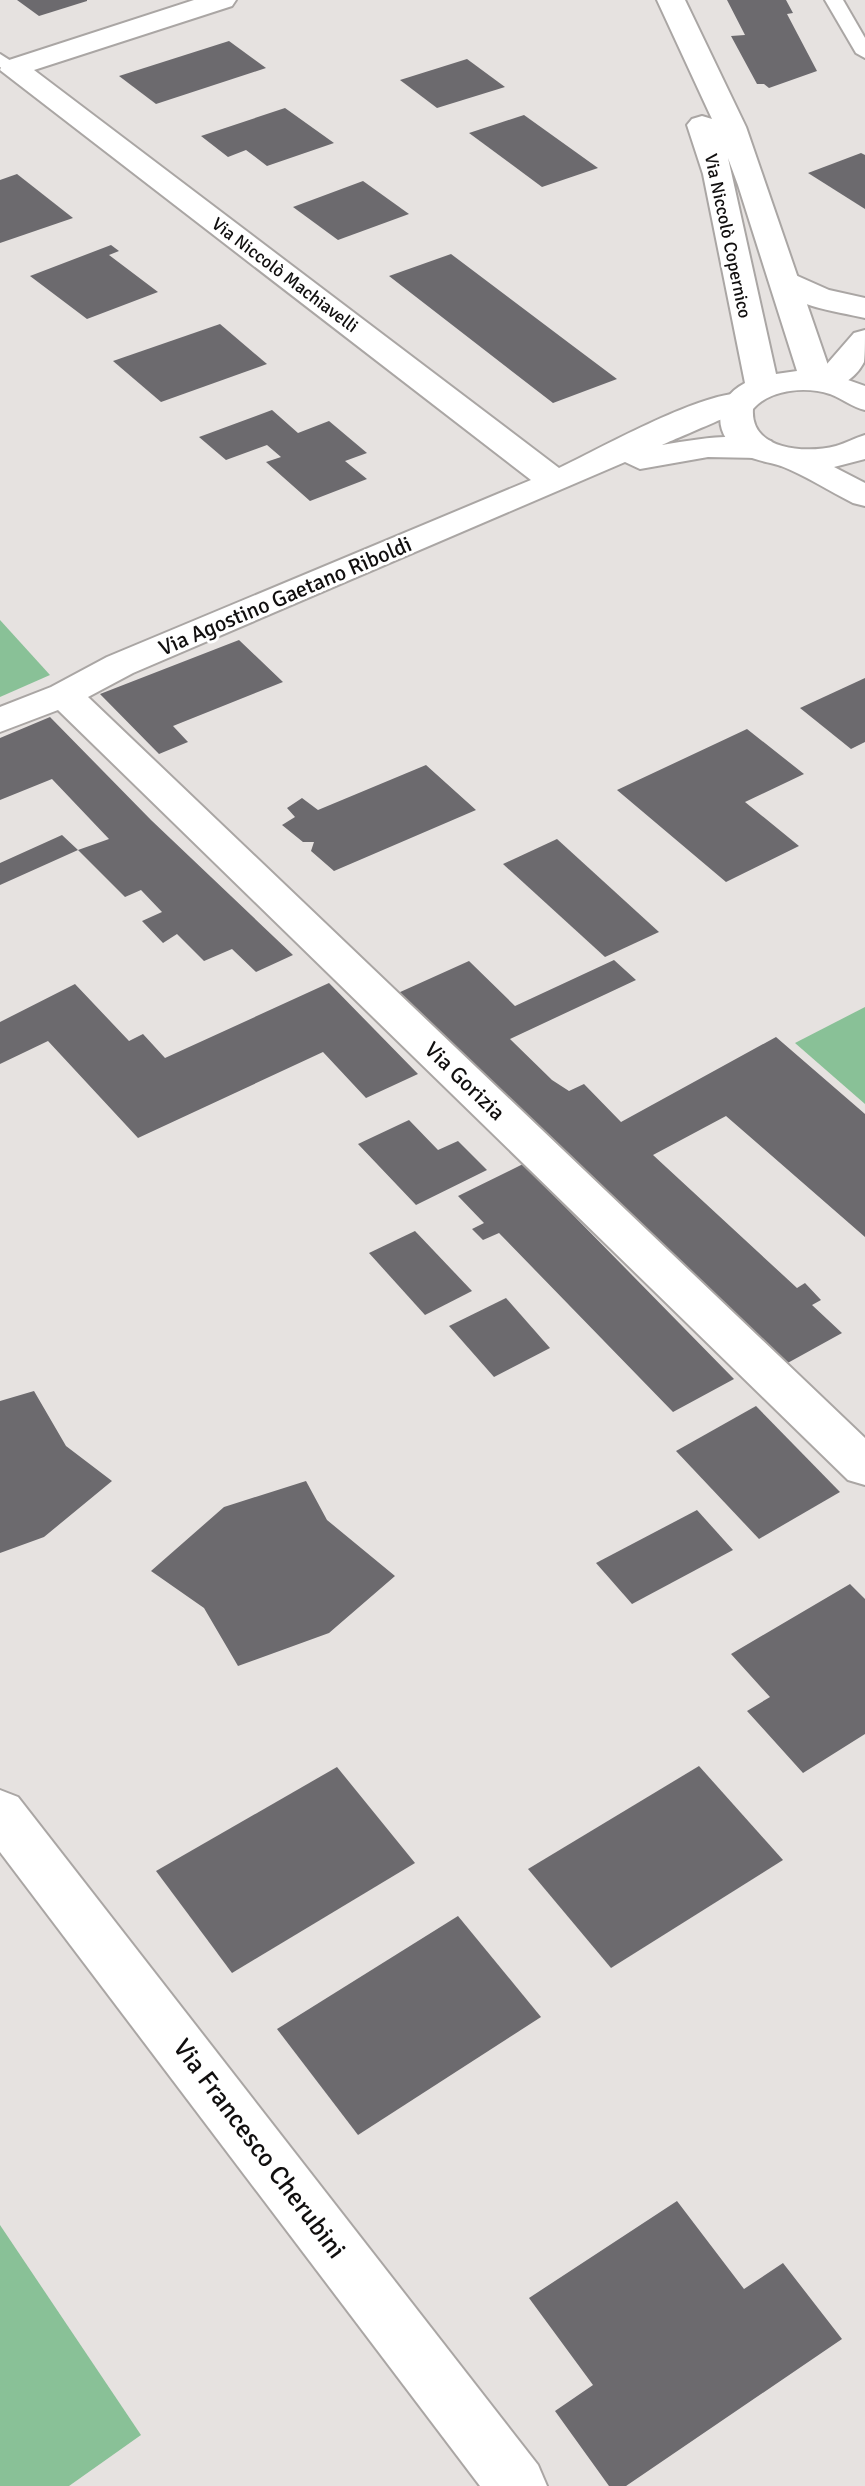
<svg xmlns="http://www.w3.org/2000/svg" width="865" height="2486" viewBox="0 0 865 2486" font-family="Signika,sans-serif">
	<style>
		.green { fill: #89c197 }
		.building { fill: #6c6a6e }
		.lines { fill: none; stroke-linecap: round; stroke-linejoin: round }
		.service-casing { stroke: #aaa6a4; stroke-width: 4 }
		.minor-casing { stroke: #aaa6a4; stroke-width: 4 }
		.tertiary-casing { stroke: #aaa6a4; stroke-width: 4 }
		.service { fill: #fff; fill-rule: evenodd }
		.minor { fill: #fff; fill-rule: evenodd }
		.tertiary { fill: #fff; fill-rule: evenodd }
		.labels { text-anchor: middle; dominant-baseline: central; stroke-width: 6; stroke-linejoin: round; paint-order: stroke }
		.far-street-label { font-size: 18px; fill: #110f0f; stroke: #fff }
		.street-label { font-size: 22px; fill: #110f0f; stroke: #fff }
		.near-street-label { font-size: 26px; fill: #110f0f; stroke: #fff }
	</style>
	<rect width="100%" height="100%" fill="#e6e2e0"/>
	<g class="green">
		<path d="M0,620L50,675L0,697Z"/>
		<path d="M865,1007V1104L795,1043Z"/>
		<path d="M0,2225L141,2435L69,2486H0Z"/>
	</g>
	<g class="building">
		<path d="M17,0H87V1L39,16Z"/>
		<path d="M727,0H786L793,13L787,14L817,71L769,88L764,84H757L731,36L745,35Z"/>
		<path d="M229,41L266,68L156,104L119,76Z"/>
		<path d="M467,59L505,87L437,108L400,80Z"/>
		<path d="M285,108L334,143L267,166L246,150L228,157L201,136Z"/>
		<path d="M524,115L598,168L542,187L469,133Z"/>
		<path d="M861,153L865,155V209L808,173Z"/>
		<path d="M17,174L73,218L0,243V180Z"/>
		<path d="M363,181L409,214L338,240L293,207Z"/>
		<path d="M111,245L119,251L109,255L158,292L87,319L30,276Z"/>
		<path d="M451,254L569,343L617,379L553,403L389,276Z"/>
		<path d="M220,324L267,364L161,402L113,361Z"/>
		<path d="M272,410L298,433L329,421L367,453L345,461L367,479L310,501L266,462L281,457L267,445L226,460L199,437Z"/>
		<path d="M239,640L283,682L173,726L188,742L159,754L100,694Z"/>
		<path d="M865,678V742L851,749L800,708Z"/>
		<path d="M50,717L151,820L293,955L256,972L232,949L204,961L177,934L163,943L142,921L162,912L141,890L125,897L78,850L0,885V863L62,835L78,850L109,839L52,779L0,800V738Z"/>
		<path d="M747,729L804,774L745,802L799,846L726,882L617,790Z"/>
		<path d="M426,765L476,810L334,871L311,851L314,842H303L282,825L295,817L287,808L302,798L318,810Z"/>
		<path d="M557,839L659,932L605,957L503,864Z"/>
		<path d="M614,960L636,980L510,1039L552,1080L569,1091L584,1084L621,1122L776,1037L865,1114V1237L726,1116L653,1155L797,1288L805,1283L821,1300L812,1305L842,1333L784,1365L398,993L469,961L515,1006Z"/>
		<path d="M329,983L418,1074L366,1098L323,1052L138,1138L48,1041L0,1064V1022L75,984L129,1041L143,1034L165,1058Z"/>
		<path d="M409,1120L438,1150L458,1141L487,1170L416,1205L358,1144Z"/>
		<path d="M523,1164L631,1274L734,1379L673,1412L499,1233L483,1240L472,1229L484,1223L458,1196Z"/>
		<path d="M415,1231L472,1291L425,1315L369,1253Z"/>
		<path d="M506,1298L550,1348L494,1377L449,1326Z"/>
		<path d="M34,1391L66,1446L112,1481L44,1537L0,1553V1401Z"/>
		<path d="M756,1406L840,1492L759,1539L676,1451Z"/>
		<path d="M306,1481L327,1520L395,1576L329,1633L238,1666L204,1608L151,1571L224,1507Z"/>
		<path d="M697,1510L733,1550L632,1604L596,1563Z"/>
		<path d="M850,1584L865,1599V1734L803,1773L747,1711L770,1697L731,1654Z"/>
		<path d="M699,1766L783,1860L611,1968L528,1869Z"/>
		<path d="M337,1767L415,1863L232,1973L156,1871Z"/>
		<path d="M458,1916L541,2017L358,2135L277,2029Z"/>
		<path d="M677,2201L744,2289L783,2263L842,2339L626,2486H609L555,2411L593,2385L529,2298Z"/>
	</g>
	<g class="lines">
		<defs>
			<g id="service">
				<path d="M825,0H843L865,38V58L856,53Z"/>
				<path d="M0,54L22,68L19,72L13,74L0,67Z"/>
			</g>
			<g id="minor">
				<path d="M194,0H236L232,6L34,70L559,468C600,449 713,384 753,394L758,401C753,407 677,438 662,445C698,439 735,432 771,441L776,448L771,455L759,458L708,457L640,469L625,462L133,673L88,697L865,1438V1485L848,1480L58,710L0,732V707L51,687L107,657L531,480L0,70L3,62Z"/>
				<path d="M784,270L829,290L865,298V318C835,311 787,306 768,279L773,272Z"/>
				<path d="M865,330C865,340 865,354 864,362C854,382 830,394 809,389L805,382L809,375L827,364L854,333Z"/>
				<path d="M0,1790L18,1797L538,2465L547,2486H480L0,1852Z"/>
			</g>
			<path id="tertiary" d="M657,0H685L746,127L831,374L865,386V410C852,407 843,399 830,394C806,386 770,389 753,409C750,450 805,454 836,446C846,443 855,438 865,435V459L834,467L865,483V506L853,503C829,491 805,475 781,466C769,462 757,461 745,455C712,438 712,400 745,383L703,174L687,125L692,119L702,116L712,119ZM728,158L738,185L797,371L776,374Z"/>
		</defs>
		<use href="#service" class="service-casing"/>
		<use href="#minor" class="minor-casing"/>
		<use href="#tertiary" class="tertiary-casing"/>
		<use href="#service" class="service"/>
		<use href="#minor" class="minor"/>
		<use href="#tertiary" class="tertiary"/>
	</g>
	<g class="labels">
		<g class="far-street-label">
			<text transform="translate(728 236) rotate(78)">Via Niccolò Copernico</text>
			<text transform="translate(285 275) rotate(37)">Via Niccolò Machiavelli</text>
		</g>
		<g class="street-label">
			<text transform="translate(285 596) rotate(-23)">Via Agostino Gaetano Riboldi</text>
			<text transform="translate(465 1081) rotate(44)">Via Gorizia</text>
		</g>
		<g class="near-street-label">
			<text transform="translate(259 2149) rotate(53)">Via Francesco Cherubini</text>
		</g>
	</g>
</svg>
